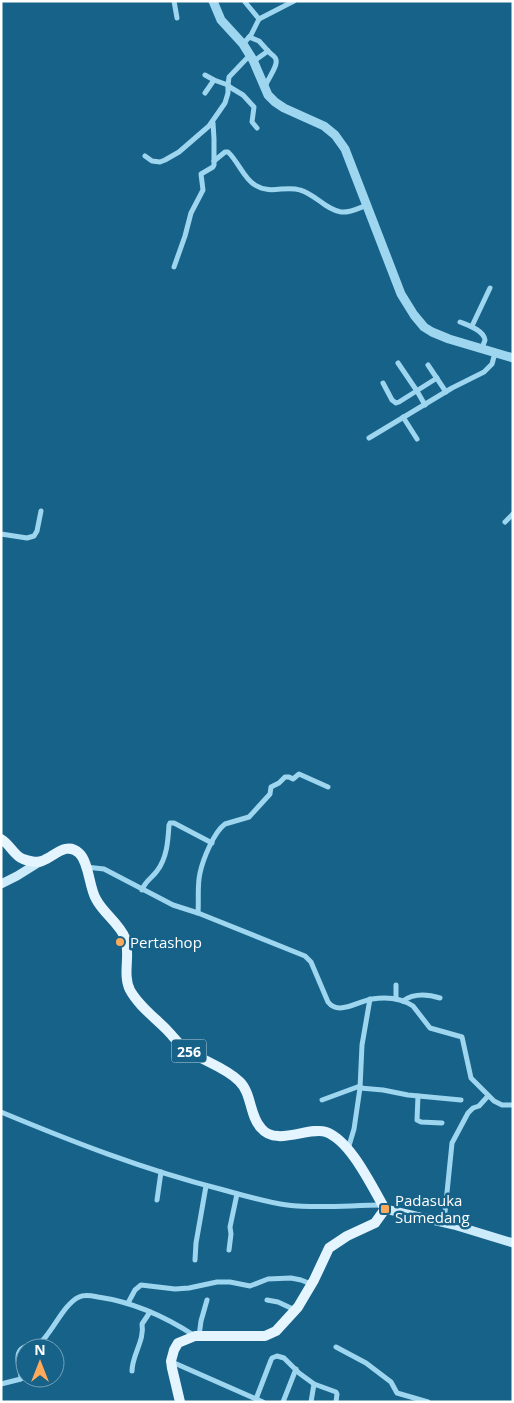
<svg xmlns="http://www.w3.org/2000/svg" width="514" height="1403" viewBox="0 0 514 1403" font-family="'Open Sans',sans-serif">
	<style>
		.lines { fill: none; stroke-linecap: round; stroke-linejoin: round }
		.minor { stroke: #9ed5ef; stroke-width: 5 }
		.tertiary { stroke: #9ed5ef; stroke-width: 9 }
		.secondary { stroke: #cbeafa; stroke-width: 9 }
		.primary { stroke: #e5f5ff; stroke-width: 10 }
		.poi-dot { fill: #ffaa5b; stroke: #166289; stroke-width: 2 }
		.labels { text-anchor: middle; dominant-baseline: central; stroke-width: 5; stroke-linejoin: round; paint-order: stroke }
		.shield { fill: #166289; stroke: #b9d0dc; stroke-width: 1 }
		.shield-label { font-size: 14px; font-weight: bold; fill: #fff }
		.poi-label { font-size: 15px; fill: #fff; stroke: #166289; text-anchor: start }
	</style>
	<rect width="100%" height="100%" fill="#166289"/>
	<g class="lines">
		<g class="minor">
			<path d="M174,1L177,18"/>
			<path d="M245,2L259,19"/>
			<path d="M249,37L259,41L268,51L254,61"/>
			<path d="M243,44L251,35L259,19L294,1"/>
			<path d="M205,75L214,80L228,85"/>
			<path d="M228,86L243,95L254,107L252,122L257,128"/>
			<path d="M265,87C267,80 278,66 276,60C276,56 270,54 268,51"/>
			<path d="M205,93L214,80"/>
			<path d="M145,156L152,161L160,162L165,160L179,152L209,126L225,103L228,93V85L229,77L250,55"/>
			<path d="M214,161L225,152H228C238,161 244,179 255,185C271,195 285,185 300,190C315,194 326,210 341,212C350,213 359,208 367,205"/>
			<path d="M174,267L185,236L191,213L203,190L201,174L213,167L214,165V139L213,123"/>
			<path d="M460,322C467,325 484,330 485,340C485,341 482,347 482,348"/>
			<path d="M472,326L490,288"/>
			<path d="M398,363L417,391L425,405"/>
			<path d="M428,365L446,392"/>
			<path d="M383,383L392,400L396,403L399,402L437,378"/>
			<path d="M403,417L417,439"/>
			<path d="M369,438L452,388L484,372L492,364L495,353"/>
			<path d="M505,522L513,514"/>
			<path d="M1,534L27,538L34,536L37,531L41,511"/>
			<path d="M86,867L104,869L173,905L198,913L305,956L311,962L328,1002C339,1016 358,1001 372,999C385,997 401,998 413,1006L430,1028L462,1037L471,1078L494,1101L502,1105H513"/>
			<path d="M142,890C145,881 152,878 157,871C167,858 168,841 169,825L170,823H174L212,843"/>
			<path d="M198,913C199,900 197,886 200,873C203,859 214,832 225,824L249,817L270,794L271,787L279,783L285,777H289L293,779L299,774L328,787"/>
			<path d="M396,985V999"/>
			<path d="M403,1001C414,993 427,994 440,998"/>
			<path d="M360,1088L362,1045L370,999"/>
			<path d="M418,1096L417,1120L421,1122L442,1123"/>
			<path d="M322,1100L360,1086"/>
			<path d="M1,1112C73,1142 145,1170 220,1189C242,1195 265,1202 287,1205C319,1209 351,1205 382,1205"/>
			<path d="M348,1149L354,1129L360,1088L383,1090L408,1095L461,1100"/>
			<path d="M157,1200L161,1172"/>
			<path d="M444,1222L452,1143L468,1113L473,1108L479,1106L488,1096"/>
			<path d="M229,1250L231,1234L230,1227L237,1194"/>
			<path d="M195,1260L196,1243L206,1186"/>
			<path d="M267,1300L278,1302L295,1310"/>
			<path d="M128,1303L135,1290L141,1285L175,1289L189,1288L217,1282H230L250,1286L268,1279L291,1278L301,1280L311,1284"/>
			<path d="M199,1336L201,1321L207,1300"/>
			<path d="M336,1347L366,1363L391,1382L397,1393L428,1402"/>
			<path d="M172,1362L263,1402"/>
			<path d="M132,1371C132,1355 145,1340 142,1324L150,1312"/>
			<path d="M1,1384L21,1379C21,1371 17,1364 18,1356C19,1345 31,1346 39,1343C43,1341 45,1338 47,1335C56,1324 66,1303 79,1297C85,1294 93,1296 98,1297C133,1302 166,1317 195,1336"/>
			<path d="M256,1399L271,1360L272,1358L277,1356L284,1358L299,1373L314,1384L336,1392L337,1394L336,1402"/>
			<path d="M283,1402L296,1369"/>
			<path d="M311,1402L314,1384"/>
		</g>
		<path class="tertiary" d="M213,1L221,20L243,44L253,60L268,95L275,102L284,108L324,126L335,135L345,149L401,294L414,315L424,327L432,332L449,339L513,358"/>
		<g class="secondary">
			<path d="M1,884L17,876L41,861"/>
			<path d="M385,1209L454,1225L513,1243"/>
		</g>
		<path class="primary" d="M1,839C10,844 14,856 23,859C28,861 37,863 42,861C54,857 66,841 79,853C89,862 89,887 96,899C103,913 120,924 125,938C131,954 122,974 130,990C138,1005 154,1017 166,1029C173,1036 179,1045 187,1050C203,1061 225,1067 239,1081C252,1093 249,1115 261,1128C276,1147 309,1126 326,1132C351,1141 372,1187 385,1209L375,1223L347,1236L329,1248L314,1280L298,1307L276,1331L265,1336H195L178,1343L174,1350L171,1361L172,1368L180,1402"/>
	</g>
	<g class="poi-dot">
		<circle cx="120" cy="942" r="5"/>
		<rect x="380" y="1204" width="10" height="10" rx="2.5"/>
	</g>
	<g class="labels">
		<rect class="shield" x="171.5" y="1039.5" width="35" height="23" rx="4"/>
		<g class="shield-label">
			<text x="189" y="1051">256</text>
		</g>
		<g class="poi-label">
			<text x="130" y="942">Pertashop</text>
			<text x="395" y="1200">Padasuka<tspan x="395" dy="17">Sumedang</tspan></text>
		</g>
	</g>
	<rect width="514" height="1403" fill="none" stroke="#ffffff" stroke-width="5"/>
	<g transform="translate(40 1363)"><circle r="24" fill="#166289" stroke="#73a1b8"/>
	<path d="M0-4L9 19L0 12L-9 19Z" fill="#ffaa5b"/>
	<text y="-8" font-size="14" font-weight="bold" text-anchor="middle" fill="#ffffff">N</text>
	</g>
</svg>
